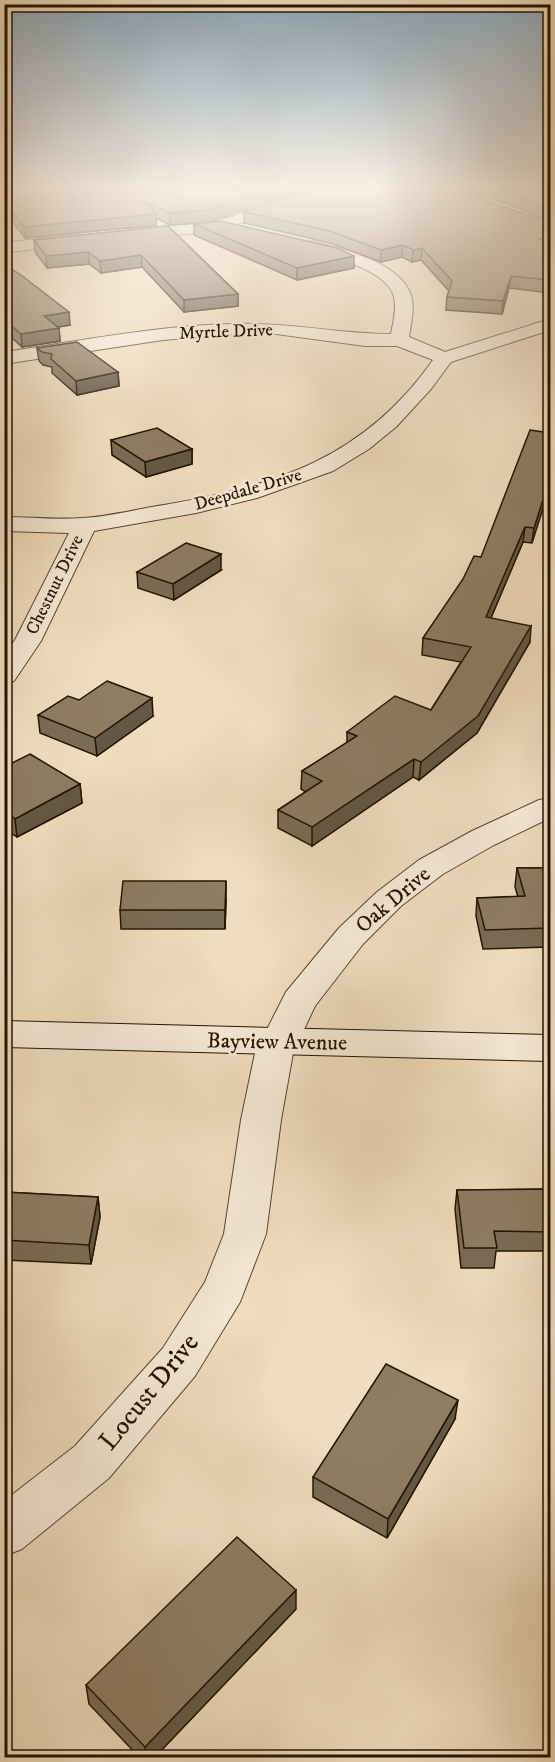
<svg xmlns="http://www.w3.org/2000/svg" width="555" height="1762" viewBox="0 0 555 1762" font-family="'IM FELL DW Pica',serif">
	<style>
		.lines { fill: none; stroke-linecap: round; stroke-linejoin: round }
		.minor-casing { stroke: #564630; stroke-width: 2 }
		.secondary-casing { stroke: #231401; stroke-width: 2 }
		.minor { fill: #f5e8d5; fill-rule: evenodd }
		.secondary { fill: #f5e8d5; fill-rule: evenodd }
		.wall { fill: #7a6b55; stroke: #231401; stroke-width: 1.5 }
		.shaded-wall { fill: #635745; stroke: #231401; stroke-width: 1.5 }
		.building { fill: #8e7c63; stroke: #231401; stroke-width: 1.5 }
		.labels { text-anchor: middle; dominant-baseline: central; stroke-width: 5; stroke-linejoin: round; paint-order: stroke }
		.far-street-label { font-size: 18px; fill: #231401; stroke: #f5e8d5 }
		.street-label { font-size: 22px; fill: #231401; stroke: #f5e8d5 }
		.near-street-label { font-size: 27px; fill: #231401; stroke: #f5e8d5 }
	</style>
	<rect width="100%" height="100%" fill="#f0dcbe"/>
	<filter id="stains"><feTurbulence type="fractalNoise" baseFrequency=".00333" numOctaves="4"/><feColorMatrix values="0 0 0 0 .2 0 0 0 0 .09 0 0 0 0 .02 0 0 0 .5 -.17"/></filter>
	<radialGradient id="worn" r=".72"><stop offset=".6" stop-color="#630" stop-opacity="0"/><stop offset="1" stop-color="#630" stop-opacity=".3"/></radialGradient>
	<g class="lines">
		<defs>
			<g id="minor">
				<path d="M314,190H339L337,193L280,208L220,231L130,239L122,234L130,229L218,222L270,202Z"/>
				<path d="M78,234L86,239L84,242L4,253V243Z"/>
				<path d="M312,241C342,249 400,262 411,295C415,308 411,324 409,337L445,352L550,319V330L451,362L431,389L396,427L369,449L333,471L257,498L196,513L94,531L41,641L14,681L4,683V655L15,640L69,533L4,531V517C30,517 56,520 82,518C109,517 137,509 164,505C276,486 364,458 433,360L397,346H365L276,334H234L163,340L4,364V352C81,341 159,325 236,324C289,322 339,334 391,334C393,323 397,309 394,297C388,270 330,256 306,249L304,246L306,243Z"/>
				<path d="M550,798V818L494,845L443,874L401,906L363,944L315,1006L293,1053L281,1120L266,1234L240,1302L195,1376L109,1478L22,1549L4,1556V1501L75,1446L163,1348L205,1282L224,1234L241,1120L255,1053L286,992L339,928L377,892L419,860L472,831L539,800Z"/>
			</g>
			<path id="secondary" d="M4,1021L550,1035V1061L4,1047Z"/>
		</defs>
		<use href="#minor" class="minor-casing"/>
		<use href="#secondary" class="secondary-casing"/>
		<use href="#minor" class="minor"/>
		<use href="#secondary" class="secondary"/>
	</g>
	<g class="wall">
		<path d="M4,190L269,200L210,222L170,225L156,218V225L25,238L4,210Z"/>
		<path d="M459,190H550V222L509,204L465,191Z"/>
		<path d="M244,212L550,223V293L509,288L502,314L446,310L447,297L449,291L421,260L412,262L402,257L381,262L330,243L244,223Z"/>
		<path d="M194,224L354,268L297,280L194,235Z"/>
		<path d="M168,226L238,294V306L184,312L142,267L101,273L89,264L47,268L35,252L34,240Z"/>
		<path d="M4,264L70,325L58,327L59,328L60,341L22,347L4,331Z"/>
		<path d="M37,348L118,372L119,386L77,395L52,373V367L43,365L39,361Z"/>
		<path d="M550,433L532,543L523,542L491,618L530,642L477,733L419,780L413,777L312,846L278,828V810L306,792L301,789L302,771L347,743V732L431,710L461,662L422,655L423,638L481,557Z"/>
		<path d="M111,440L192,449V464L146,477L112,455Z"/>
		<path d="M221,570L174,600L138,588L137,572Z"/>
		<path d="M79,700L153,716L97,756L40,733L38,715Z"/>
		<path d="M4,767L80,784L82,803L17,837L4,829Z"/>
		<path d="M517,868H550V947L483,949L476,916L477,898L518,897L515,887Z"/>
		<path d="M226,899L225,929H121L120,910Z"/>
		<path d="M550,1189V1251H496L494,1268H461L455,1209L457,1190Z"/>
		<path d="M4,1192L98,1197L100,1217L91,1264L4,1260Z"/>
		<path d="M455,1419L387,1538L313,1497V1477Z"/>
		<path d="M296,1609L154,1758H140L89,1704L86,1685Z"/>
	</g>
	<g class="shaded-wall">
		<path d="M265,190H304L269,200L210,222L170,225V213Z"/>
		<path d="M156,214V225L25,238L24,227Z"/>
		<path d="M550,238V250L539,239Z"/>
		<path d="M403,245L402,257L381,262V250Z"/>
		<path d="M422,248L421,260L412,262L413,250Z"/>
		<path d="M88,252L89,264L47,268L46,256Z"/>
		<path d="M141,255L142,267L101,273L100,261Z"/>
		<path d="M354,256V268L297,280V268Z"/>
		<path d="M511,276L509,288L502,314L503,301Z"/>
		<path d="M238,294V306L184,312V300Z"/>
		<path d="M69,312L70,325L45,329L44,316Z"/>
		<path d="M59,328L60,341L22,347L21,334Z"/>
		<path d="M118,372L119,386L77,395L76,381Z"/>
		<path d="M192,449V464L146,477L145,462Z"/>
		<path d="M550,478V487L532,543L534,528Z"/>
		<path d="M525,527L523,542L484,634L486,617Z"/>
		<path d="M221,554V570L174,600L173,584Z"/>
		<path d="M531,626L530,642L477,733L419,780L421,762Z"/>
		<path d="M152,698L153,716L97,756L95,738Z"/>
		<path d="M414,759L413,777L312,846V827Z"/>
		<path d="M80,784L82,803L17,837L15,819Z"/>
		<path d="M226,881V899L225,929V910Z"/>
		<path d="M98,1197L100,1217L91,1264L89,1245Z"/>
		<path d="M458,1400L455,1419L387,1538L388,1519Z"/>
		<path d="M296,1590V1609L154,1758H146L145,1747Z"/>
	</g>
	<g class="building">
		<path d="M4,190H265L209,210L170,213L143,201L156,214L24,227L4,201Z"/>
		<path d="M314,190H455L550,223V238L539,239L550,244V280L511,276L503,301L447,297L452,281L422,248L413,250L403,245L381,250L330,231L244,212L281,199Z"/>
		<path d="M501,190H550V210L510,193Z"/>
		<path d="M220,221L337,248L354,256L297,268L194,224Z"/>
		<path d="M168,226L238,294L184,300L141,255L100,261L88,252L46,256L34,240Z"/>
		<path d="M4,264L21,275L69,312L44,316L59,328L21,334L4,320Z"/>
		<path d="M77,342L118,372L76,381L51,359L52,354L42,352L37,348Z"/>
		<path d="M157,428L192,449L145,462L111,440Z"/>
		<path d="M530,430L550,433V478L534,528L525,527L486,617L531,626L478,716L421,762L414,759L312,827L278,810L322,781L302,771L357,736L347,732L395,696L431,710L471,647L423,638L463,579L474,556L481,557Z"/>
		<path d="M186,543L221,554L173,584L137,572Z"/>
		<path d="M107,681L152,698L95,738L38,715L68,696L79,700Z"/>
		<path d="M30,754L80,784L15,819L4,812V767Z"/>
		<path d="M517,868H550V928L485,930L477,898L525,896Z"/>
		<path d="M123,881H226L225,910H120Z"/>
		<path d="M550,1189V1232L494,1231L497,1248H464L457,1190Z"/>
		<path d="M4,1192L98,1197L89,1245L4,1240Z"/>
		<path d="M386,1364L458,1400L388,1519L313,1477Z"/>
		<path d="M237,1537L296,1590L145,1747L86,1685Z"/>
	</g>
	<linearGradient id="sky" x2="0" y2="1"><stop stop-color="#8fa9be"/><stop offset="0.43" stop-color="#f8efe2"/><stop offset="1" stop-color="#f8efe2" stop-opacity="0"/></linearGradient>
	<rect width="555" height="437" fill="url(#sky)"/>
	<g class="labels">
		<g class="far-street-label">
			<text transform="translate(226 332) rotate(-2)">Myrtle Drive</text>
			<text transform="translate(248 490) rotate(-16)">Deepdale Drive</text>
			<text transform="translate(55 585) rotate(-64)">Chestnut Drive</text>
		</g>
		<g class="street-label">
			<text transform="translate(393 900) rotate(-40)">Oak Drive</text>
			<text transform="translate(277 1042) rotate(1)">Bayview Avenue</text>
		</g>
		<g class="near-street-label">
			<text transform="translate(149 1392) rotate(-51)">Locust Drive</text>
		</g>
	</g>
	<rect width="555" height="1762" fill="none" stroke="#f0dcbe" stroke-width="24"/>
	<rect x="6" y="6" width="543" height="1750" fill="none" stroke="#231401" stroke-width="3"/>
	<rect x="12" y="12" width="531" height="1738" fill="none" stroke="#231401" stroke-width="1.5"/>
	<rect width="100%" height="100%" filter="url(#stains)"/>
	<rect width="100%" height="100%" fill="url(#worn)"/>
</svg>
